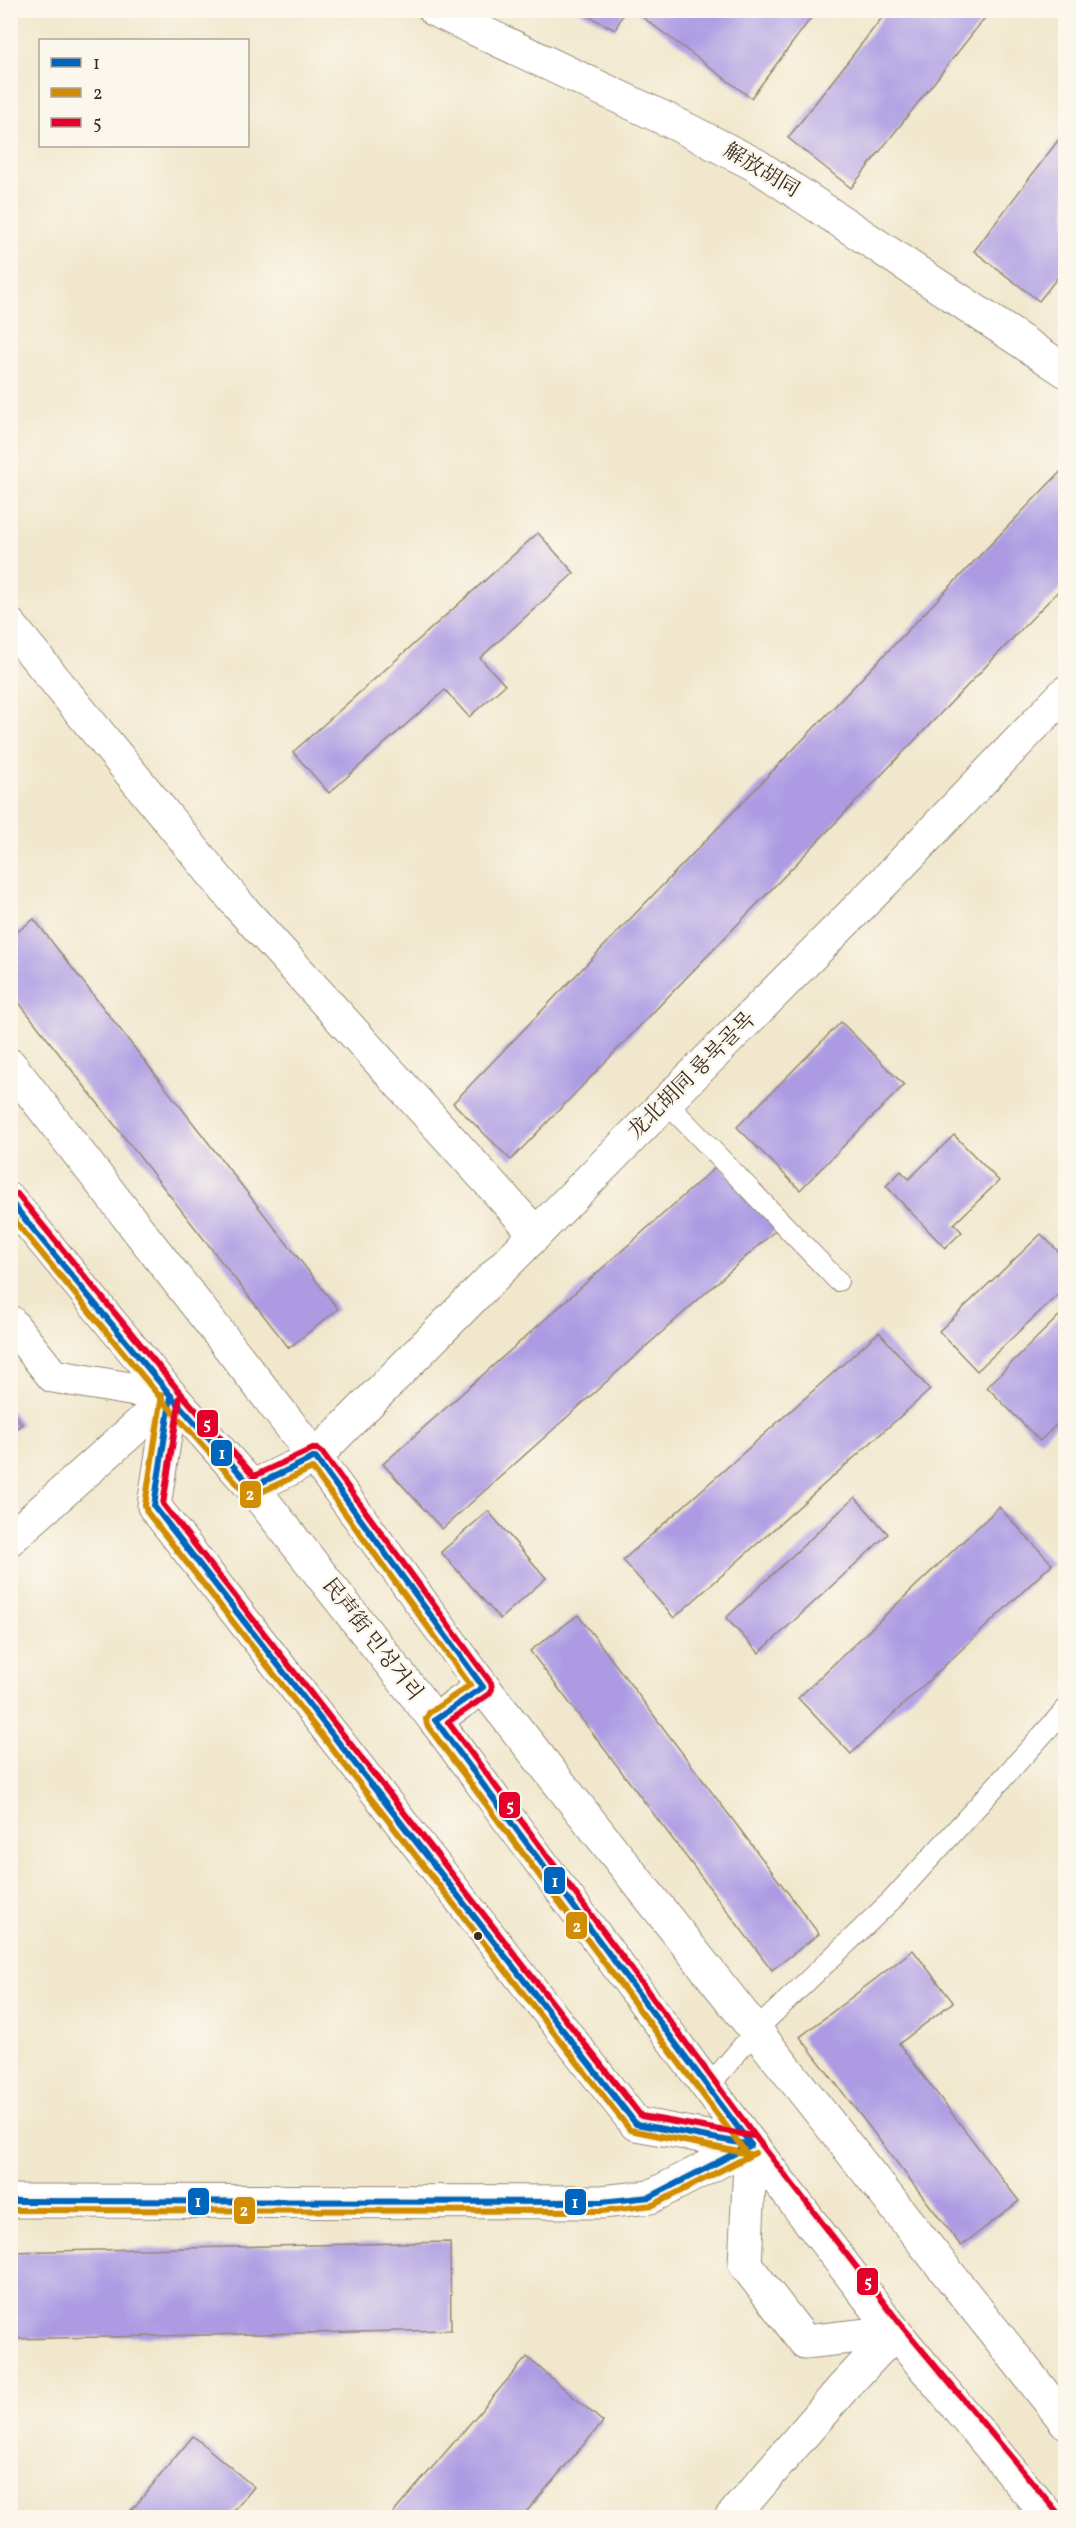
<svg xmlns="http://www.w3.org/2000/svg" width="1076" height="2528" viewBox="0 0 1076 2528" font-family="Vollkorn,'Noto Serif SC','Noto Serif KR',serif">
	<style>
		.building { fill: #ac9be3 }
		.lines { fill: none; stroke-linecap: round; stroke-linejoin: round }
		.lane-casing { stroke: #968875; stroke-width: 22 }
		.street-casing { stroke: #968875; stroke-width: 35 }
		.secondary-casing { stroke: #968875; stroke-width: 35 }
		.lane { stroke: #fff; stroke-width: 20 }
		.street { stroke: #fff; stroke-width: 33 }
		.secondary { stroke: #fff; stroke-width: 33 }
		.bus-1-casing { stroke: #fbf7ec; stroke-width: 10 }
		.bus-2-casing { stroke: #fbf7ec; stroke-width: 10 }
		.bus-3-casing { stroke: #fbf7ec; stroke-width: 10 }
		.bus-1 { stroke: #0065bd; stroke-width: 6 }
		.bus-2 { stroke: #d18d06; stroke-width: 6 }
		.bus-3 { stroke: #e4002b; stroke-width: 6 }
		.bus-dot { fill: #3b2a1e; stroke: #fbf7ec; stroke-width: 2 }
		.labels { text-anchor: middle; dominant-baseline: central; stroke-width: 5; stroke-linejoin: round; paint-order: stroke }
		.street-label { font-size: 21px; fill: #3b2a1e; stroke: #fbf7ec }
		.line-badge { stroke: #fbf7ec; stroke-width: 2 }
		.badge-label { font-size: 16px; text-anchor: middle; font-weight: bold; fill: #fff }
	</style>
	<rect width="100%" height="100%" fill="#fbf7ec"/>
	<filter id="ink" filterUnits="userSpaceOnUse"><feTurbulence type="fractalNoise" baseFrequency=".0167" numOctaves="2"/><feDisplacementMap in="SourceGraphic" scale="12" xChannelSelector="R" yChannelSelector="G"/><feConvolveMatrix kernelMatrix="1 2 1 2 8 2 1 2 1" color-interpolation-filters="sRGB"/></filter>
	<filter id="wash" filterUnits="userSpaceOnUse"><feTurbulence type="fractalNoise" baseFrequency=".008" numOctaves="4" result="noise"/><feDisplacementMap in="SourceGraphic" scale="24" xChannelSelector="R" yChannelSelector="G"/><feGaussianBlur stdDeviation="1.35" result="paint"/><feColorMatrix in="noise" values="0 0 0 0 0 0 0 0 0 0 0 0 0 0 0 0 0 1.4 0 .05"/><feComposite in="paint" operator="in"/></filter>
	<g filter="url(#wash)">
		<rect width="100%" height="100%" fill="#f0e7cc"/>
		<g id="blocks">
			<g class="building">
				<path d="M577,10H625L615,30Z"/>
				<path d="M633,10H817L751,98Z"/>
				<path d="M888,10H991L851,188L788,138Z"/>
				<path d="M1066,130V267L1039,301L974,251Z"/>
				<path d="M1066,466V583L511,1160L453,1103Z"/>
				<path d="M538,533L574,573L480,658L505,685L469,717L445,690L329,793L293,752Z"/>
				<path d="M34,919L338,1309L289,1348L10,991V937Z"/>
				<path d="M841,1022L904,1085L800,1190L737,1127Z"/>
				<path d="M954,1135L999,1181L954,1224L962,1232L945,1248L886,1186L901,1171L909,1179Z"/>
				<path d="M719,1164L777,1229L442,1529L383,1464Z"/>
				<path d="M1041,1234L1066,1259V1287L977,1371L939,1331Z"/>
				<path d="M1066,1309V1415L1040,1441L987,1387Z"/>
				<path d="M879,1332L930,1390L674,1618L623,1560Z"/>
				<path d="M10,1409L22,1424L10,1433Z"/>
				<path d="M855,1497L888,1534L759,1653L726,1618Z"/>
				<path d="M999,1507L1052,1564L851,1754L798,1698Z"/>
				<path d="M488,1511L546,1578L500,1619L441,1552Z"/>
				<path d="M578,1615L819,1934L772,1970L530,1651Z"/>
				<path d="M913,1950L953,2002L899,2044L1019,2201L961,2246L800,2037Z"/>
				<path d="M450,2242L451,2330L10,2339V2252Z"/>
				<path d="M527,2357L603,2422L521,2518H389Z"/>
				<path d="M193,2436L254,2487L228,2518H125Z"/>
			</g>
		</g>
	</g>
	<g filter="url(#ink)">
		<use href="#blocks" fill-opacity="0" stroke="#968875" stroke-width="1.5"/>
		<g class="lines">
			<defs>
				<g id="lane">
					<path d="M666,1102L838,1281"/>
					<path d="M709,2086L756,2030L892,1900L1066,1709"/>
				</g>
				<g id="street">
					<path d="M435,10L676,124L756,165L1066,371"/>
					<path d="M10,625L240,907L536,1234"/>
					<path d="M10,1065L315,1457L483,1687L1066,2422"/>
					<path d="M10,1322L53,1376L171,1396L154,1506L636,2124L751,2145L745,2264L805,2342L895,2332"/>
					<path d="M252,1487L315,1457L886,880L1066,692"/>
					<path d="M731,2518L842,2389L895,2332"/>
				</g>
				<g id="secondary">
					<path d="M10,1200L171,1396L252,1487L435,1720L751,2145L895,2332L1050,2518"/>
					<path d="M10,1539L171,1396"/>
					<path d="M435,1720L483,1687"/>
					<path d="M10,2201L601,2202L650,2197L751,2145"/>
				</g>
			</defs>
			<use href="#lane" class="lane-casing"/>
			<use href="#street" class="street-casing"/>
			<use href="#secondary" class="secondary-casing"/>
			<use href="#lane" class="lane"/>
			<use href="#street" class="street"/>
			<use href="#secondary" class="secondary"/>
			<defs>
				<g id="bus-1">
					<path d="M10,1201L171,1396L252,1487L315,1457L483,1687L435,1720L751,2145"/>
					<path d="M171,1396L154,1506L636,2124L751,2145"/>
					<path d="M10,2201L601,2202L650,2197L751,2145"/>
				</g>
				<g id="bus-2">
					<path d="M10,1215L164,1402L246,1494L255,1495L312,1468L470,1685L429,1713L426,1719L427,1725L744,2150"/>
					<path d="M162,1395L145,1505L147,1512L630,2130L749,2154"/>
					<path d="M10,2210L602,2211L653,2205L755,2153"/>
				</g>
				<g id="bus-3">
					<path d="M17,1194L178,1390L254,1476L312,1449H318L322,1452L491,1683L492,1689L489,1694L448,1722L758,2140L902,2326L1057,2512"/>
					<path d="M180,1397L163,1504L641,2116L753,2136"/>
				</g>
			</defs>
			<use href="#bus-1" class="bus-1-casing"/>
			<use href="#bus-2" class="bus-2-casing"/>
			<use href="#bus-3" class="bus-3-casing"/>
			<use href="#bus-1" class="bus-1"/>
			<use href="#bus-2" class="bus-2"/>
			<use href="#bus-3" class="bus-3"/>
		</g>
	</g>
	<circle class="bus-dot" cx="478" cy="1936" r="5"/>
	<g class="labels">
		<g class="street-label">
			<text transform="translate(761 171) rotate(31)">解放胡同</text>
			<text transform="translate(692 1076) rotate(-45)">龙北胡同 룡북골목</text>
			<text transform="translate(372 1640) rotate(52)">民声街 민성거리</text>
		</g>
	</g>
	<g class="line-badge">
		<rect x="196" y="1409" width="23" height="29" rx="6" fill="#e4002b"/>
		<rect x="210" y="1439" width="23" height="28" rx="6" fill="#0065bd"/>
		<rect x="239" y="1480" width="23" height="29" rx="6" fill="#d18d06"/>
		<rect x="498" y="1791" width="23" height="28" rx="6" fill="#e4002b"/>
		<rect x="543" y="1866" width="23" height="29" rx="6" fill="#0065bd"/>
		<rect x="565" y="1911" width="23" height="29" rx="6" fill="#d18d06"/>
		<rect x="187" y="2187" width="23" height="29" rx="6" fill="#0065bd"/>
		<rect x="564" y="2188" width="23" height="28" rx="6" fill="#0065bd"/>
		<rect x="233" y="2196" width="23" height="29" rx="6" fill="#d18d06"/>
		<rect x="856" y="2267" width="23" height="29" rx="6" fill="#e4002b"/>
	</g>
	<g class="badge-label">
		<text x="207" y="1429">5</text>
		<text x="222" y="1459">1</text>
		<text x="250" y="1500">2</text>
		<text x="510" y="1811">5</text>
		<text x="555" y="1887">1</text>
		<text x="577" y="1932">2</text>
		<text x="198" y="2207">1</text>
		<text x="575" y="2208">1</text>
		<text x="244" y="2216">2</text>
		<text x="868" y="2287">5</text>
	</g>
	<rect width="1076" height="2528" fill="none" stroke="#fbf7ec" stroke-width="36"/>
	<rect x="39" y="39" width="210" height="108" fill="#fbf7ec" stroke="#aea59a" stroke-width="1.5"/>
	<rect x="51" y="58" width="30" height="9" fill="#0065bd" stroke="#aea59a" stroke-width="1.5"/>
	<text x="93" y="69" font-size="18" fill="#3b2a1e">1</text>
	<rect x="51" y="88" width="30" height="9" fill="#d18d06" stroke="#aea59a" stroke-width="1.5"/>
	<text x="93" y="99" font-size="18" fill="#3b2a1e">2</text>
	<rect x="51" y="118" width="30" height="9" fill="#e4002b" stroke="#aea59a" stroke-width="1.5"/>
	<text x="93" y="129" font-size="18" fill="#3b2a1e">5</text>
</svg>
